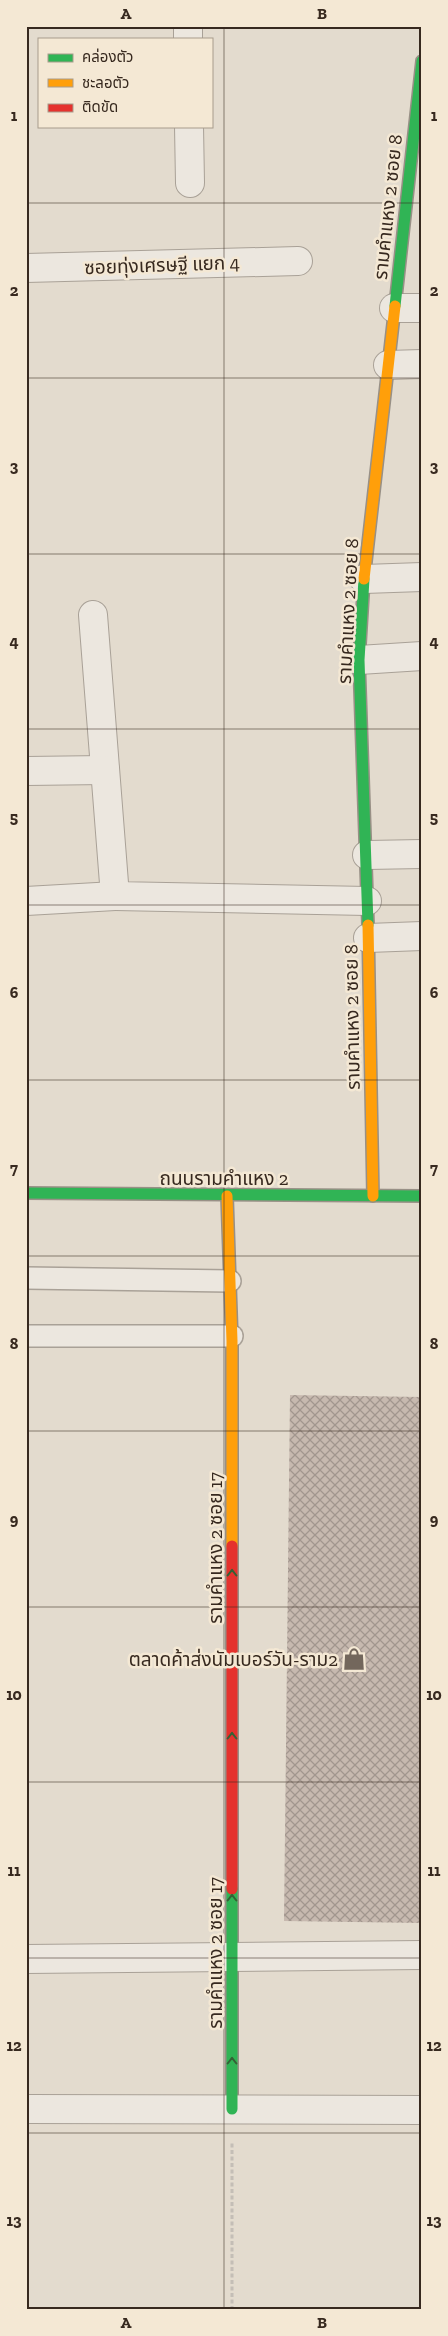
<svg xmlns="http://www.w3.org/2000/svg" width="448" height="2336" viewBox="0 0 448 2336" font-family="'Zilla Slab','Noto Sans Thai',serif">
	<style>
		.building { fill: url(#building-cross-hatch) }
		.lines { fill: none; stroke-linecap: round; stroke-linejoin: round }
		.lane-casing { stroke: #a9a197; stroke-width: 24 }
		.street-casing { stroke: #a9a197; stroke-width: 30 }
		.fast-casing { stroke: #989086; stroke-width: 14 }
		.slow-casing { stroke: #989086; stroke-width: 14 }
		.jam-casing { stroke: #989086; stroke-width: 14 }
		.path { stroke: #c4beb6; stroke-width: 3; stroke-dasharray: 4 2.5; stroke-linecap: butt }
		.lane { stroke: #ece7df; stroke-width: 21 }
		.street { stroke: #ece7df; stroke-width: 28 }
		.fast { stroke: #30b455; stroke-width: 11 }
		.slow { stroke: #ff9f0a; stroke-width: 11 }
		.jam { stroke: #e5322d; stroke-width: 11 }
		.oneway { stroke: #346135 }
		.grid { fill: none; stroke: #37291f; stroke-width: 1; stroke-opacity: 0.55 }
		.labels { text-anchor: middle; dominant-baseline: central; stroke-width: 5; stroke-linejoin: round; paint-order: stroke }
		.street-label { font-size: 19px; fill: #37291f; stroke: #f4e8d4 }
		.poi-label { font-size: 19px; fill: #37291f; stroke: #f4e8d4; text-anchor: end }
		.neatline { fill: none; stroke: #37291f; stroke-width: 2 }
		.grid-label { font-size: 16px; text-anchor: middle; font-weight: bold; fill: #37291f }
	</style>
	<defs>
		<pattern id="building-cross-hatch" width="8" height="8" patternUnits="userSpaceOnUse" patternTransform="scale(1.25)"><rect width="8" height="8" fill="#c7b9af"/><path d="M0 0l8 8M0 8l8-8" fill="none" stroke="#a2968e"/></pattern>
	</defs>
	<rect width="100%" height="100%" fill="#e3dbce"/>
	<path class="building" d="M290,1395L422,1397V1923L284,1921Z"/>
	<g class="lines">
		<defs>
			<g id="lane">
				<path d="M26,1278L230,1281"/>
				<path d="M26,1336H232"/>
			</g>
			<g id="street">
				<path d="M188,26V39"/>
				<path d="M189,126L190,183"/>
				<path d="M26,268L298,261"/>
				<path d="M394,308H422"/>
				<path d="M388,365L422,364"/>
				<path d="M364,579L422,577"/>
				<path d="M93,615L115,896L367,901"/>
				<path d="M359,660L422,656"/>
				<path d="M26,771L105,770"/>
				<path d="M367,855L422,854"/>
				<path d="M26,901L115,896"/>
				<path d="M368,938L422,936"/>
				<path d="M26,1959L422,1955"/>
				<path d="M26,2109L422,2110"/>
			</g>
			<g id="fast">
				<path d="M395,306L422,61"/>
				<path d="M364,579L359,660L368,925"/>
				<path d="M26,1193L422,1196"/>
				<path d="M232,1889V2109"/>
			</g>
			<g id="slow">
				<path d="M364,579L395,306"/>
				<path d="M368,925L373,1196"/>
				<path d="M227,1196L232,1341V1546"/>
			</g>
			<path id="jam" d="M232,1546V1889"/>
		</defs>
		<use href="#lane" class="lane-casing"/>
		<use href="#street" class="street-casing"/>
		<use href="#fast" class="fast-casing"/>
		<use href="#slow" class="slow-casing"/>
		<use href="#jam" class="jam-casing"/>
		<path class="path" d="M232,2310V2142"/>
		<use href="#lane" class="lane"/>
		<use href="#street" class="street"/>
		<use href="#fast" class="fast"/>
		<use href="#slow" class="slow"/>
		<use href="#jam" class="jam"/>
	</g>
	<defs><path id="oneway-chevron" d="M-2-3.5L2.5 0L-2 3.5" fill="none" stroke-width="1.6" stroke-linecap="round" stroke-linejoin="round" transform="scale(1.25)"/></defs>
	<g class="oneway">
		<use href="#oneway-chevron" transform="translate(232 1573) rotate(-90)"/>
		<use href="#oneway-chevron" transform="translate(232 1736) rotate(-90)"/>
		<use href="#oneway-chevron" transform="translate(232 1898) rotate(-90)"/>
		<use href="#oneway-chevron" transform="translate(232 2061) rotate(-90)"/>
	</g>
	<path class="grid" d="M224,26V2310M26,203H422M26,378H422M26,554H422M26,729H422M26,905H422M26,1080H422M26,1256H422M26,1431H422M26,1607H422M26,1782H422M26,1958H422M26,2133H422"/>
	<defs>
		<symbol id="shop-bare" viewBox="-9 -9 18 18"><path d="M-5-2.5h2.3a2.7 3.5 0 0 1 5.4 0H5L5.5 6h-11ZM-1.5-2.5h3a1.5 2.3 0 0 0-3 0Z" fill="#73675c" stroke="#f4e8d4" stroke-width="2.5" paint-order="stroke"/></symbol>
	</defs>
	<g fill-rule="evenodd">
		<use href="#shop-bare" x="338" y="1643" width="32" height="32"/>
	</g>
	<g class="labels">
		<g class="street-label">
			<text transform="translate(388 207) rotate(-84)">รามคำแหง 2 ซอย 8</text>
			<text transform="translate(162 265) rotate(-2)">ซอยทุ่งเศรษฐี แยก 4</text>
			<text transform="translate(348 611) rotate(-87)">รามคำแหง 2 ซอย 8</text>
			<text transform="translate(352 1017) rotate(-91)">รามคำแหง 2 ซอย 8</text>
			<text x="224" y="1178">ถนนรามคำแหง 2</text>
			<text transform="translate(215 1548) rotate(-90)">รามคำแหง 2 ซอย 17</text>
			<text transform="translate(215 1953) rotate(-90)">รามคำแหง 2 ซอย 17</text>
		</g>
		<g class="poi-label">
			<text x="338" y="1659">ตลาดค้าส่งนัมเบอร์วัน-ราม2</text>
		</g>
	</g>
	<rect width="448" height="2336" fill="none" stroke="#f4e8d4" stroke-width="55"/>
	<rect x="38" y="38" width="175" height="90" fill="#f4e8d4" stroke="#a89c8c"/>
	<rect x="48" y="54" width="25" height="8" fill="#30b455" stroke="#a89c8c"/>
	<text x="82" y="62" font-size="15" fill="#37291f">คล่องตัว</text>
	<rect x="48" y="79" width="25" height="8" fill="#ff9f0a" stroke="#a89c8c"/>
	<text x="82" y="88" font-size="15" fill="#37291f">ชะลอตัว</text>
	<rect x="48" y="104" width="25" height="8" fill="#e5322d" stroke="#a89c8c"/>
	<text x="82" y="112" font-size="15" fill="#37291f">ติดขัด</text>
	<rect x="28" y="28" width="392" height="2280" class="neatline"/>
	<g class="grid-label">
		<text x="126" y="19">A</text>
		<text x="322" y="19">B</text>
		<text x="14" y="121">1</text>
		<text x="434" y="121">1</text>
		<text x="14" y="296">2</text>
		<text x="434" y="296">2</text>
		<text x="14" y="472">3</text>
		<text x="434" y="472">3</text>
		<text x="14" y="647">4</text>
		<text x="434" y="647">4</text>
		<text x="14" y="823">5</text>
		<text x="434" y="823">5</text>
		<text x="14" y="998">6</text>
		<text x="434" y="998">6</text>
		<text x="14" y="1174">7</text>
		<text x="434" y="1174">7</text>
		<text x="14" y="1349">8</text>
		<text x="434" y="1349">8</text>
		<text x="14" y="1525">9</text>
		<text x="434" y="1525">9</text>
		<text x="14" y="1700">10</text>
		<text x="434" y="1700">10</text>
		<text x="14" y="1876">11</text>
		<text x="434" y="1876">11</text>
		<text x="14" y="2051">12</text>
		<text x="434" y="2051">12</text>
		<text x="14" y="2226">13</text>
		<text x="434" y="2226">13</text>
		<text x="126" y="2328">A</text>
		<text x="322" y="2328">B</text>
	</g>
</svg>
